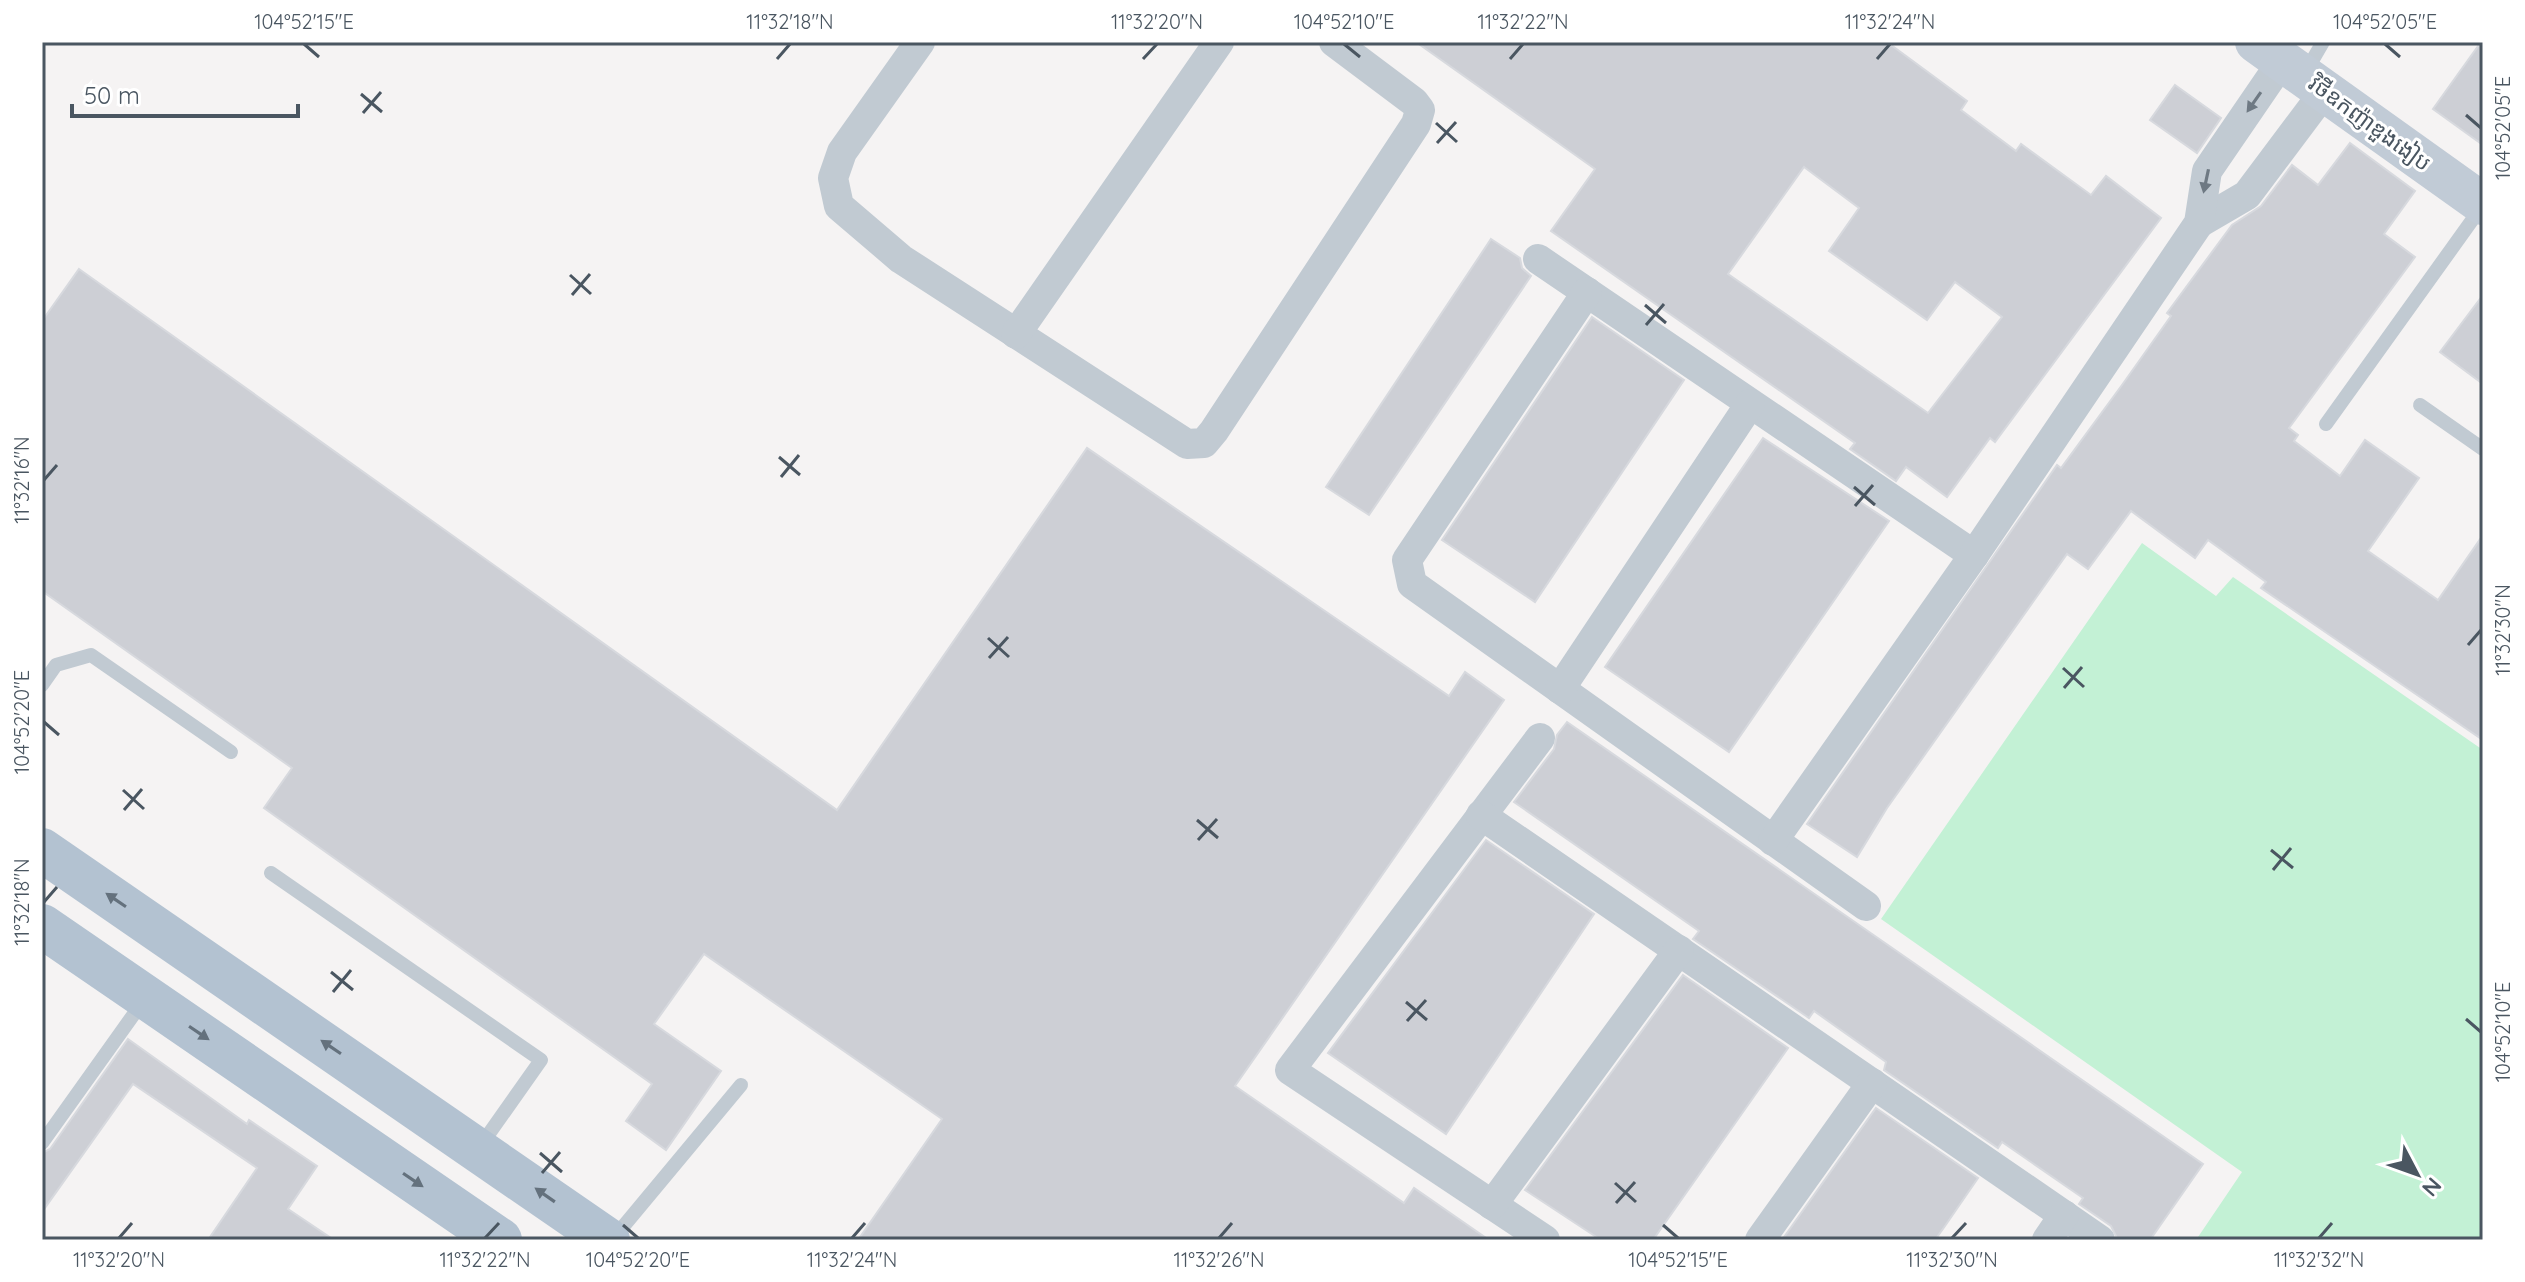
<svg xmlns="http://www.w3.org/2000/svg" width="2525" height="1282" viewBox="0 0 2525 1282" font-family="Quicksand,'Noto Sans Khmer',sans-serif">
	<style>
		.green { fill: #c3f1d5 }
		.building { fill: #cdcfd5; stroke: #d7d9de; stroke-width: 2; fill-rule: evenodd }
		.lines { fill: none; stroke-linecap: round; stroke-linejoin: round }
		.lane { stroke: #c1cad2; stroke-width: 14 }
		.street { stroke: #c1cad2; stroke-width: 30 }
		.secondary { stroke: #c1cbd6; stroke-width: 42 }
		.primary { stroke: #b3c2d1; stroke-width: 44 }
		.oneway { fill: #6e7983 }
		.oneway2 { fill: #64717d }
		.ticks { fill: none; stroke: #4a5661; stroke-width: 3 }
		.labels { text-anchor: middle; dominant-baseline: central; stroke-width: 6; stroke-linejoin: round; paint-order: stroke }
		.street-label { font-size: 22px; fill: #4a5661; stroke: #fff }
		.neatline { fill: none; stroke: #4a5661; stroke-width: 3 }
		.ticks-label { font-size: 20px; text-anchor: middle; fill: #4a5661 }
	</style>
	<rect width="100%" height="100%" fill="#f5f3f3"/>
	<path class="green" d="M2142,543L2216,596L2233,577L2483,750V1240H2196L2242,1172L1881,919Z"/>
	<g class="building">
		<path d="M1416,42H1887L1967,101L1961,110L2016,151L2021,144L2091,195L2106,176L2161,218L1995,442L1990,438L1947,497L1906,467L1896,481L1850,449L1855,443L1551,231L1595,169ZM1804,167L1859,208L1829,251L1927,320L1955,282L2002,317L1928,413L1728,274Z"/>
		<path d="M2481,42H2483V145L2433,109Z"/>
		<path d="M2175,85L2221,118L2197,153L2150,120Z"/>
		<path d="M2350,143L2415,191L2384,234L2415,257L2289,428L2298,435L2294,441L2340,476L2365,440L2419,478L2368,551L2438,600L2483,535V740L2261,588L2266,582L2208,540L2195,558L2131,511L2088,569L2067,554L1887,808L1857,857L1807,824L2057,465L2061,468L2122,385L2171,316L2167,313L2232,225L2261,206L2292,165L2318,185Z"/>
		<path d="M1491,239L1520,258L1522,268L1531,276L1369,515L1326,487Z"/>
		<path d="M79,269L837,810L1087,448L1449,696L1465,672L1504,700L1235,1086L1404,1203L1414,1188L1489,1240H858L942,1119L704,954L654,1024L721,1071L666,1150L626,1121L652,1084L264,808L292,768L42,591V321Z"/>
		<path d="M2483,295V384L2440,352Z"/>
		<path d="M1592,317L1684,380L1535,602L1442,540Z"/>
		<path d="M1763,438L1889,521L1729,752L1605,667Z"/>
		<path d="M1567,722L2203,1164L2150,1240H2118L2111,1226L2079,1204L2083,1198L2002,1142L1998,1148L1884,1070L1886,1062L1814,1011L1809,1018L1693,939L1699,931L1514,802L1554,749L1557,735Z"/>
		<path d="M1486,840L1594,914L1446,1134L1328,1053Z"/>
		<path d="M1683,975L1788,1048L1653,1240H1601L1525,1190Z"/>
		<path d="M128,1039L247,1124L249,1120L317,1166L288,1209L334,1240H208L257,1168L133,1084L42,1212V1153L50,1149Z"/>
		<path d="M1876,1108L1978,1178L1945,1226L1935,1240H1782Z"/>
	</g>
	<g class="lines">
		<g class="lane">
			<path d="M2305,73L2323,42"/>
			<path d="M2420,405L2483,449"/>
			<path d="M2326,424L2483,205"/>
			<path d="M42,685L56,665L91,655L231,752"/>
			<path d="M271,873L541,1060L481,1145"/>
			<path d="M42,1143L144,1000"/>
			<path d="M612,1240L741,1085"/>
		</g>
		<g class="street">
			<path d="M920,42L842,152L833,178L839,206L901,259L1187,444L1204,443L1214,431L1416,124L1420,110L1414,102L1334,42"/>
			<path d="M2199,223L2247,195L2325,91"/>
			<path d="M1538,259L1974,555"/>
			<path d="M1587,292L1407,560L1412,584L1866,906"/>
			<path d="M1016,334L1219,42"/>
			<path d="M1560,689L1750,404"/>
			<path d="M1540,738L1290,1070L1545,1240"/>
			<path d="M1481,815L2100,1240"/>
			<path d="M1773,841L1974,555L2199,223L2207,171L2283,60"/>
			<path d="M1492,1205L1679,950"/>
			<path d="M1760,1240L1872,1083"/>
			<path d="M2047,1240L2064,1215"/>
		</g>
		<path class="secondary" d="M2256,42L2483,204"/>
		<g class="primary">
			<path d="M42,850L608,1240"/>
			<path d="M42,926L500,1240"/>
		</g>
	</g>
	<defs><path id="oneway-solid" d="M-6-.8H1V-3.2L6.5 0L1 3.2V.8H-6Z" transform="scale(2)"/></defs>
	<g class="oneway">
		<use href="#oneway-solid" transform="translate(2254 102) rotate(125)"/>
		<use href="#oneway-solid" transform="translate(2206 181) rotate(102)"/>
	</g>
	<g class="oneway2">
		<use href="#oneway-solid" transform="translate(116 900) rotate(-146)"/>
		<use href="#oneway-solid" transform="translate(199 1033) rotate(34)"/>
		<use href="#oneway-solid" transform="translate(331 1047) rotate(-146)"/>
		<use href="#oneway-solid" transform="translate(413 1180) rotate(34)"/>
		<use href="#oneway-solid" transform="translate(545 1195) rotate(-145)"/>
	</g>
	<path class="ticks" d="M304,44L319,57M1344,44L1360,57M2385,44L2400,57M777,59L790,44M1143,59L1157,44M1510,59L1523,44M1877,59L1890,44M361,94L382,112M363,113L381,92M2466,115L2481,128M1436,123L1457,142M1437,143L1456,122M570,275L591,294M572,295L590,274M1645,305L1666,323M1646,325L1664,304M779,457L800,475M781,477L799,455M44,480L57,465M1854,487L1875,505M1855,506L1873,485M988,638L1009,657M2468,645L2481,630M989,658L1008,637M2063,668L2084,687M2064,688L2082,667M44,722L59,735M123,790L144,809M124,810L142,789M1197,820L1218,838M1198,840L1217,819M2271,850L2293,868M2273,870L2291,848M44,902L57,887M331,972L353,990M333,992L351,970M1406,1002L1427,1020M2466,1019L2481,1032M1407,1021L1426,1000M540,1153L562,1172M542,1173L560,1152M1615,1183L1636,1202M1616,1203L1635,1182M623,1225L638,1238M1663,1225L1678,1238M119,1238L132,1223M485,1238L499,1223M852,1238L865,1223M1219,1238L1232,1223M1952,1238L1966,1223M2319,1238L2332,1223"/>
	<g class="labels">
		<g class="street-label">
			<text transform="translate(2370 123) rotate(36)">វិថីឧកញ៉ាឌួងងៀប</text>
		</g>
	</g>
	<rect width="2525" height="1282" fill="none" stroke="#ffffff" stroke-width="88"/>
	<g transform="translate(2417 1174) rotate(131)" stroke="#ffffff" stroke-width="6" paint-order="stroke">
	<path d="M0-6L14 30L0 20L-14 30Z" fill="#4a5661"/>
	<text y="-12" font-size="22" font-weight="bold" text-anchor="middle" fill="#4a5661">N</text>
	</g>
	<path d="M72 104v12h226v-12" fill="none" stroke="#4a5661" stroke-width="4"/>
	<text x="84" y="104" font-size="24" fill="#4a5661" stroke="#ffffff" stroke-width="6" paint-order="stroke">50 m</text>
	<rect x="44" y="44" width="2437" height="1194" class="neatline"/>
	<g class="ticks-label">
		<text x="304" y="29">104°52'15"E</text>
		<text x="790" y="29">11°32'18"N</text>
		<text x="1157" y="29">11°32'20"N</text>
		<text x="1344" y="29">104°52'10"E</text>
		<text x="1523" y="29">11°32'22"N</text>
		<text x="1890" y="29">11°32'24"N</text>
		<text x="2385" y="29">104°52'05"E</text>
		<text transform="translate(2503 128) rotate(-90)" y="7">104°52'05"E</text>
		<text transform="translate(22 480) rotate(-90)" y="7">11°32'16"N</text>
		<text transform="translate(2503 630) rotate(-90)" y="7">11°32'30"N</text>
		<text transform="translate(22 722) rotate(-90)" y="7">104°52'20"E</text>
		<text transform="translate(22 902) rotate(-90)" y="7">11°32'18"N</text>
		<text transform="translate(2503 1032) rotate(-90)" y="7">104°52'10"E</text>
		<text x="119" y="1267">11°32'20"N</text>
		<text x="485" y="1267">11°32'22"N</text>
		<text x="638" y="1267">104°52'20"E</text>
		<text x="852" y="1267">11°32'24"N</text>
		<text x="1219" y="1267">11°32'26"N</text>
		<text x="1678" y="1267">104°52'15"E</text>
		<text x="1952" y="1267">11°32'30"N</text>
		<text x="2319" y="1267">11°32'32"N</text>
	</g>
</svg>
